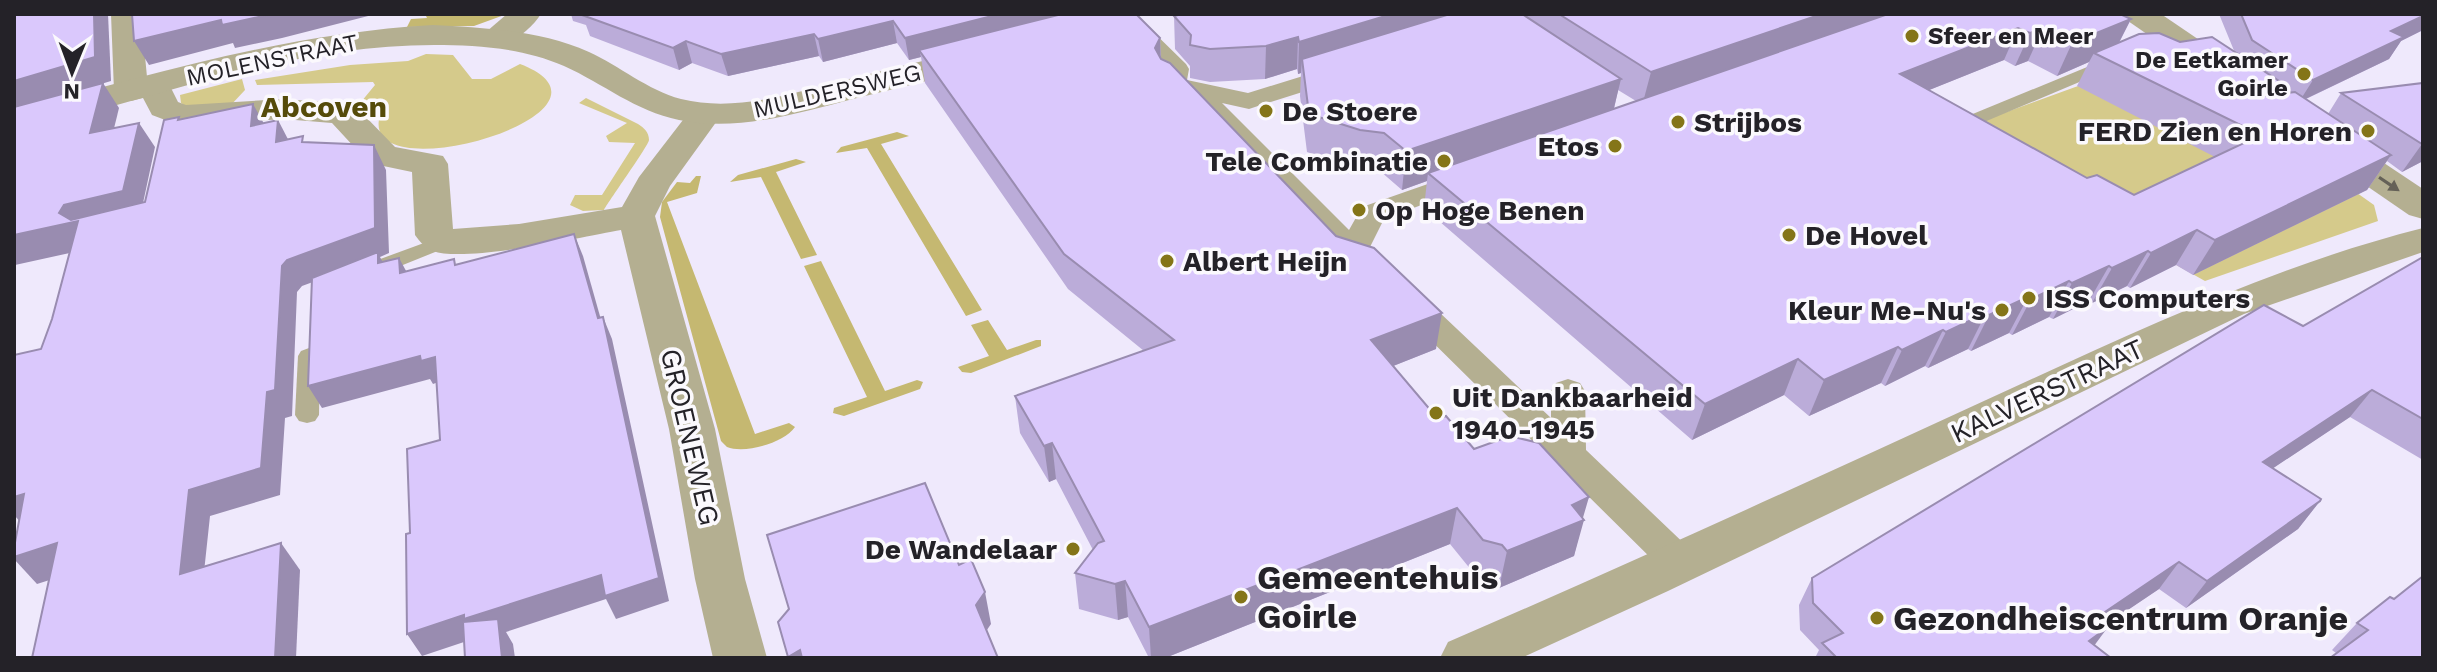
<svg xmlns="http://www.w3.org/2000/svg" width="2437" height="672" viewBox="0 0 2437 672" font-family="'Work Sans',sans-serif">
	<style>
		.green { fill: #d5ca8b }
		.forest { fill: #c5b871 }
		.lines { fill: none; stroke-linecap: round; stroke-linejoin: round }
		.service { fill: #b4af91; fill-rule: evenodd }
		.pedestrian { fill: #b4af91; fill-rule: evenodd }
		.minor { fill: #b4af91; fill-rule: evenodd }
		.tertiary { fill: #b4af91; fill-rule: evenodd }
		.wall { fill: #bbacd9; fill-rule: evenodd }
		.shaded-wall { fill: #998cb0 }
		.building { fill: #dac8fc; stroke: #998cb0; stroke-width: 2 }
		.oneway { fill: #656157 }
		.poi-dot { fill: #847518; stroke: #fbf9fd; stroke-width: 3 }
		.labels { text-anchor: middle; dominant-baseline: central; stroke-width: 7; stroke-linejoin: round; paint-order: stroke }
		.far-poi-label { font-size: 24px; font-weight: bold; fill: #242228; stroke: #fbf9fd; text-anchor: start }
		.far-street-label { font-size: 24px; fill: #242228; stroke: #fbf9fd }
		.poi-label { font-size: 28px; font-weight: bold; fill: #242228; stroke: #fbf9fd; text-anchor: start }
		.street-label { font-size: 28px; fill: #242228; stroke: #fbf9fd }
		.neighbourhood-label { font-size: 30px; font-weight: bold; fill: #554b0a; stroke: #fbf9fd }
		.near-poi-label { font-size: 34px; font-weight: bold; fill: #242228; stroke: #fbf9fd; text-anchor: start }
	</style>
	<rect width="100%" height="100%" fill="#efe9fc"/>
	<g class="green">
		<path d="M426,54L453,55L472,79H491L520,64C650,114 330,203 385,104L361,102L375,85L373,82L257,85L255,80L350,65L408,61Z"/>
		<path d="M2176,65L2374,205L2378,221L2205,281L1990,161L1979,122L2133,66Z"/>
		<path d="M242,79L245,90L230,106L189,108L181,103L180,95Z"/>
		<path d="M586,98L638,124C644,128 649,132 649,140C649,145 610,199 604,210L583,211L570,205L575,195H602L635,143L609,142L606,136L627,123L579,103Z"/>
	</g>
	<g class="forest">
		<path d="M425,14H507L474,26L407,27L411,19L427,18Z"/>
		<path d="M897,132L909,136L881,144L982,310L966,316L867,148L836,153L841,147Z"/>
		<path d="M796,159L806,162L776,172L817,255L801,259L761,177L730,182L738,175Z"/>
		<path d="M696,176H701L697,193L667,202L755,434L789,423L795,427C784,443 745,454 727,447L721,441L660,217L662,202L677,182L690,183Z"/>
		<path d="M821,261L885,391L917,380L923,382L920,389L844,416L833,413L834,408L867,397L804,266Z"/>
		<path d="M988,320L1007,350L1036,340H1041V346L971,373L962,372L958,367L989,356L971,325Z"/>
	</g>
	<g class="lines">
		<g class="service">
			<path d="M2109,58L2115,59L2118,63L2115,67L1958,133H1946L1943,129L1946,125Z"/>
			<path d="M443,236L450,238L453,242L450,246L378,275H364L361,270L364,265Z"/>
			<path d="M309,348L317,351L320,356L319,415L315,421L307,423L299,421L295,415L298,356L301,351Z"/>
		</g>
		<g class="pedestrian">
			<path d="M1131,16L1139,18L1186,64L1189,69L1187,80L1248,93L1332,67H1350L1354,72L1350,77L1258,106L1249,109L1222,103L1349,230L1362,207L1465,171L1475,173L1479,179L1475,185L1384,219L1366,255L1375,259L1379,266L1375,273L1364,276L1338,266L1321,233L1195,105L1164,90L1160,85L1164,70L1119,23L1123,18Z"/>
			<path d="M1409,291L1420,294L1551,418V391L1556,383L1568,379L1580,383L1585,391L1586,450L1693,552L1699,563L1693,574L1680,578L1667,574L1398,308L1393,301L1398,294Z"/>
		</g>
		<g class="minor">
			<path d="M111,14H141L147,77L166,78L178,102L186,105L283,99L337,103L362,113L395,147L443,156L448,164L453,229L519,224L622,207L639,177L693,107L705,104L717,107L722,114L670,186L655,216L715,429L745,579L767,658H713L695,579L669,429L621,230C582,237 465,263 433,251C425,248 420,242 415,235L412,172L369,163L332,123L283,119L181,126L152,115L143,98L131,101L119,98L114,91Z"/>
			<path d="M507,14H541C529,32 506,50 484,45L479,38Z"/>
			<path d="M2423,228V252L2244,314L1668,591L1521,658H1440L1448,642C1624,566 1799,486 1973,406C2120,339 2265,268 2423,228Z"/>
		</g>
		<g class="tertiary">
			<path d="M2123,14H2161L2242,69L2247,76L2242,83L2230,86L2218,83L2128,21Z"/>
			<path d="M433,25C486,28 539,30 589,52C620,66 647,90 681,99C737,113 796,92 849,79C893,68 936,58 980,47L992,50L997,57L992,64C947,76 902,87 857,98C798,113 739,132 679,120C635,111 604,84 564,66C523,48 478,45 434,45C289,45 152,99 14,133V111C153,74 289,33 433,25Z"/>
			<path d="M2326,130L2339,133L2423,189V219L2409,215L2313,149L2308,141L2313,133Z"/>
		</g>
	</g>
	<g class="wall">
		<path d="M571,14H1136L1160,38L1161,59L1436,349L1393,366L1438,419L1474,449L1583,518L1574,556L1499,588L1494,581L1476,576L1450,544L1165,658H1149L1128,617L1118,620L1079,609L1075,573L1093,550L1056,479L1049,482L1020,433L1015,396L1144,351L1068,289L925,83L921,57L909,60L897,43L823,62L819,56L728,76L692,63L679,70L590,36L586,25L573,21Z"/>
		<path d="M1525,14H2120L2131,19L2119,43L2180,42L2235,53L2219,14H2423V30L2401,41L2389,59L2306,99L2328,114L2341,93L2423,83V161L2402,172L2387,161L2367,190L2193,275L2176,265L2130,288L2127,286L2092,303L2089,301L2053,319L2049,317L2012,335L2009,333L1971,351L1968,349L1928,368L1925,366L1885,386L1881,383L1809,416L1784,395L1692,440L1424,208L1427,181L1402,190L1380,171L1356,169L1307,152L1300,96L1301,73L1298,74L1297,69L1265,79L1210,82L1190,78V66L1175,49L1174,16H1525ZM2004,60L2015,66L2028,61L2057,76L2089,62L2077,86L2215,157L2134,195L2087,178L1929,90ZM1618,90L1636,101L1614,109Z"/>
		<path d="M2423,257V460L2350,417L2273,468L2320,501L2298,529L2186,608L2159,589L2105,625L2094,645L2111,658H1815L1819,650L1800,630L1799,605L1812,578L2303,326Z"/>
		<path d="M2394,599L2423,658L2336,653L2332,650L2357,623Z"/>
	</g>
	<g class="shaded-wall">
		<path d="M94,14H108L111,81L14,110V81Z"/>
		<path d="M272,14H376L282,38L235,48L233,43L149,65L134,41L221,20Z"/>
		<path d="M1000,14H1089L919,50L921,57L909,60L905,38Z"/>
		<path d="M1392,14H1493L1302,59L1301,73L1298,74L1299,42Z"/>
		<path d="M1822,14H1904L1642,106L1651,72Z"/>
		<path d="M2423,16V30L2401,41L2389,59L2299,102L2313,80L2391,31Z"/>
		<path d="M2131,19L2114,52L2094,53L2089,62L2057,76L2072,43Z"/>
		<path d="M893,21L897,43L823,62L818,39Z"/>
		<path d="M2018,28L2004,60L1887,107L1900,74Z"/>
		<path d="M2043,28L2028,61L2015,66L2030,33Z"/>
		<path d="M814,34L819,56L728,76L721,54Z"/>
		<path d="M1298,37L1297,69L1265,79L1266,46Z"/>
		<path d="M1160,38L1161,71L1155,48Z"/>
		<path d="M686,41L692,63L679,70L673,48Z"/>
		<path d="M1621,79L1612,116L1428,173L1427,181L1402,190L1406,151Z"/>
		<path d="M103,83L119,108L107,157L90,133Z"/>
		<path d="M2285,85L2264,119L2263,96Z"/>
		<path d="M253,104L267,129L251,126Z"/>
		<path d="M278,120L291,145L276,142Z"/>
		<path d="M139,123L155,147L140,217L97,247L15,265L14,268V235L59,213L64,205Z"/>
		<path d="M2422,144H2423V161L2402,172Z"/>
		<path d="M374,145L386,170L389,253L380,257L389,274L378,263V258L302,286L297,292L292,416L285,418L280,495L210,516L201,600L180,574L189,490L267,392L282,266Z"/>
		<path d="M2391,155L2367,190L2193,275L2215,240Z"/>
		<path d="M2197,230L2176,265L2130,288L2151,253Z"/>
		<path d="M574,234L583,256L607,341L598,318Z"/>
		<path d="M2148,251L2127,286L2092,303L2112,268Z"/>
		<path d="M399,258L411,280L400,273Z"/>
		<path d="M2109,266L2089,301L2053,319L2072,283Z"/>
		<path d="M2069,281L2049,317L2012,335L2031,299Z"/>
		<path d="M2028,297L2009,333L1971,351L1989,315Z"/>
		<path d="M1442,313L1436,349L1368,376L1371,340Z"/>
		<path d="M1986,313L1968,349L1928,368L1946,332Z"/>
		<path d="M603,317L612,339L669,601L616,619L606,599L506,632L513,644L515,658H502L476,638L422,656L407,634Z"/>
		<path d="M1943,330L1925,366L1885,386L1902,350Z"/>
		<path d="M1898,347L1881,383L1809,416L1824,380Z"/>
		<path d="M420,356L435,357L447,379L433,384L430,379L322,408L308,386Z"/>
		<path d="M1798,359L1784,395L1692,440L1705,404Z"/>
		<path d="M2372,390L2350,417L2242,489L2263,462Z"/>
		<path d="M1052,443L1056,479L1049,482L1044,446Z"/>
		<path d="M14,487L24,494L25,527L14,515Z"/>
		<path d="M1589,497L1582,521L1584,520L1574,556L1499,588L1507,551L1572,505Z"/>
		<path d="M2320,501L2298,529L2186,608L2207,581Z"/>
		<path d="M1457,508L1450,544L1165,658H1151L1149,627Z"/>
		<path d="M57,543L81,570L37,584L14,559V557Z"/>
		<path d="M281,543L300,570L296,658H275Z"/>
		<path d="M2179,562L2159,589L2076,645L2096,618Z"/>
		<path d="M1125,581L1128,617L1118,620L1115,584Z"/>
		<path d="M985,592L991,624L982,637L976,605Z"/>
		<path d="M2108,627L2088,654L2089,641Z"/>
		<path d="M800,650L803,658H788V657Z"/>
	</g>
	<g class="building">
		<path d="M14,14H94L95,57L14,81Z"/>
		<path d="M132,14H272L222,25L221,20L134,41Z"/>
		<path d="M583,14H1000L905,38L893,21L818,39L814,34L721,54L686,41L673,48L582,15Z"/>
		<path d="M1062,14H1136L1160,38L1155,48L1161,59L1170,63L1336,236L1374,248L1442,313L1371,340L1438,419L1446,416L1474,449L1510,436L1539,443L1589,497L1572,505L1584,520L1507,551L1502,545L1483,540L1457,508L1149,627L1125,581L1115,584L1075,573L1098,543L1104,541L1052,443L1044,446L1015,396L1174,340L1064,254L919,50Z"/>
		<path d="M1182,14H1392L1299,42L1298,37L1266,46L1210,49L1190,45L1191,35L1174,16Z"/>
		<path d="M1450,14H1522L1621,79L1406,151L1384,133L1360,130L1309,114L1302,59Z"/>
		<path d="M1559,14H1822L1651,72Z"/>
		<path d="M1888,14H2120L2131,19L2072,43L2043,28L2030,33L2018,28L1900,74L2087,178L2097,175L2134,195L2261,135L2094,53L2139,34L2159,33L2180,42L2212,37L2285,85L2263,96L2295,92L2391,155L2215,240L2197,230L2151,253L2148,251L2112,268L2109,266L2072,283L2069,281L2031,299L2028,297L1989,315L1986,313L1946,332L1943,330L1902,350L1898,347L1824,380L1798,359L1705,404L1428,173Z"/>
		<path d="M2241,14H2423V16L2391,31L2404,37L2313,80L2252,40Z"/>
		<path d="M103,83L90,133L139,123L123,191L64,205L59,213L71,220L145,202L164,120L179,117L178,120L253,104L251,126L278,120L276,142L303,136L302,142L374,145L375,228L287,260L282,266L275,390L267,392L261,468L189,490L180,574L281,543L275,658H32L57,543L14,557V548L24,494L14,497V355L41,349L52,319L78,221L14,235V107Z"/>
		<path d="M2423,83V144H2422L2341,93Z"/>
		<path d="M574,234L598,318L603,317L659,578L605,596L601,575L464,619V615L407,634L406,534L410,533L407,449L440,440L435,357L421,361L420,356L308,386L312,278L378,252V263L399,258L400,273L454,259L455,265Z"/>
		<path d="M2423,257V419L2372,390L2263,462L2321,499L2320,501L2207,581L2179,562L2096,618L2108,627L2089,641L2111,658H1837L1822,643L1843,633L1813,603L1812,578L2264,305L2303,326Z"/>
		<path d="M925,483L959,565L971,559L985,592L976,605L998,658H802L800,650L788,657L778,622L789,609L767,535Z"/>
		<path d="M2423,576V658H2330L2368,630L2357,623L2390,597L2394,599Z"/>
		<path d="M498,619L502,658H465L463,622Z"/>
	</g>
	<defs><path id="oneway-solid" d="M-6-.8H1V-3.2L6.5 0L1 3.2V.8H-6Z" transform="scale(2)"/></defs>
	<use class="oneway" href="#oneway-solid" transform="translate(2389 184) rotate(34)"/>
	<g class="poi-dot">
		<circle cx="1912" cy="36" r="8"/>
		<circle cx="2304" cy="74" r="8"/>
		<circle cx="1266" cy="111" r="8"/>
		<circle cx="1678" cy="122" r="8"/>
		<circle cx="2368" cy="131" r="8"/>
		<circle cx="1615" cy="146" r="8"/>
		<circle cx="1444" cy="161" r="8"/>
		<circle cx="1359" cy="210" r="8"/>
		<circle cx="1789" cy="235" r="8"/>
		<circle cx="1167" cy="261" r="8"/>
		<circle cx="2029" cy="298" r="8"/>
		<circle cx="2002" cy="310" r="8"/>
		<circle cx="1436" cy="413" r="8"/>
		<circle cx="1073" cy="549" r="8"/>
		<circle cx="1241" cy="597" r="8"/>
		<circle cx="1877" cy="618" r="8"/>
	</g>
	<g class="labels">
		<g class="far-poi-label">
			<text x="1928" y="36">Sfeer en Meer</text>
			<text x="2288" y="60" text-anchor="end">De Eetkamer<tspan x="2288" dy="28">Goirle</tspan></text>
		</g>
		<g class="far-street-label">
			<text transform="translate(272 60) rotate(-12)">MOLENSTRAAT</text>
			<text transform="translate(837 91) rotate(-13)">MULDERSWEG</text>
		</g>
		<g class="poi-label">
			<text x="1282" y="111">De Stoere</text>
			<text x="1694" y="122">Strijbos</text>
			<text x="2352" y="131" text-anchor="end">FERD Zien en Horen</text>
			<text x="1599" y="146" text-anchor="end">Etos</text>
			<text x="1428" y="161" text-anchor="end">Tele Combinatie</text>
			<text x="1375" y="210">Op Hoge Benen</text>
			<text x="1805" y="235">De Hovel</text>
			<text x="1183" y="261">Albert Heijn</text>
			<text x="2045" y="298">ISS Computers</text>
			<text x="1986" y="310" text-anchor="end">Kleur Me-Nu's</text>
			<text x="1452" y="397">Uit Dankbaarheid<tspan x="1452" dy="32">1940-1945</tspan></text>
			<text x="1057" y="549" text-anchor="end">De Wandelaar</text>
		</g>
		<g class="street-label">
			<text transform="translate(2047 391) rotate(-25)">KALVERSTRAAT</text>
			<text transform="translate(690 437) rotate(77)">GROENEWEG</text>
		</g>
		<g class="neighbourhood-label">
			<text x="324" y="106">Abcoven</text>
		</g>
		<g class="near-poi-label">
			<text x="1257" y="577">Gemeentehuis<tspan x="1257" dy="39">Goirle</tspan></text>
			<text x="1893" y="618">Gezondheiscentrum Oranje</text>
		</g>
	</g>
	<rect width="2437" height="672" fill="none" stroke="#242228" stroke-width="32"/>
	<g transform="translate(72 72) rotate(181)" stroke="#fbf9fd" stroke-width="6" paint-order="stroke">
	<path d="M0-6L14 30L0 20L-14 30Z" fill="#242228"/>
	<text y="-12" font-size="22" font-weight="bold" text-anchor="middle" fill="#242228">N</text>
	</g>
</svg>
